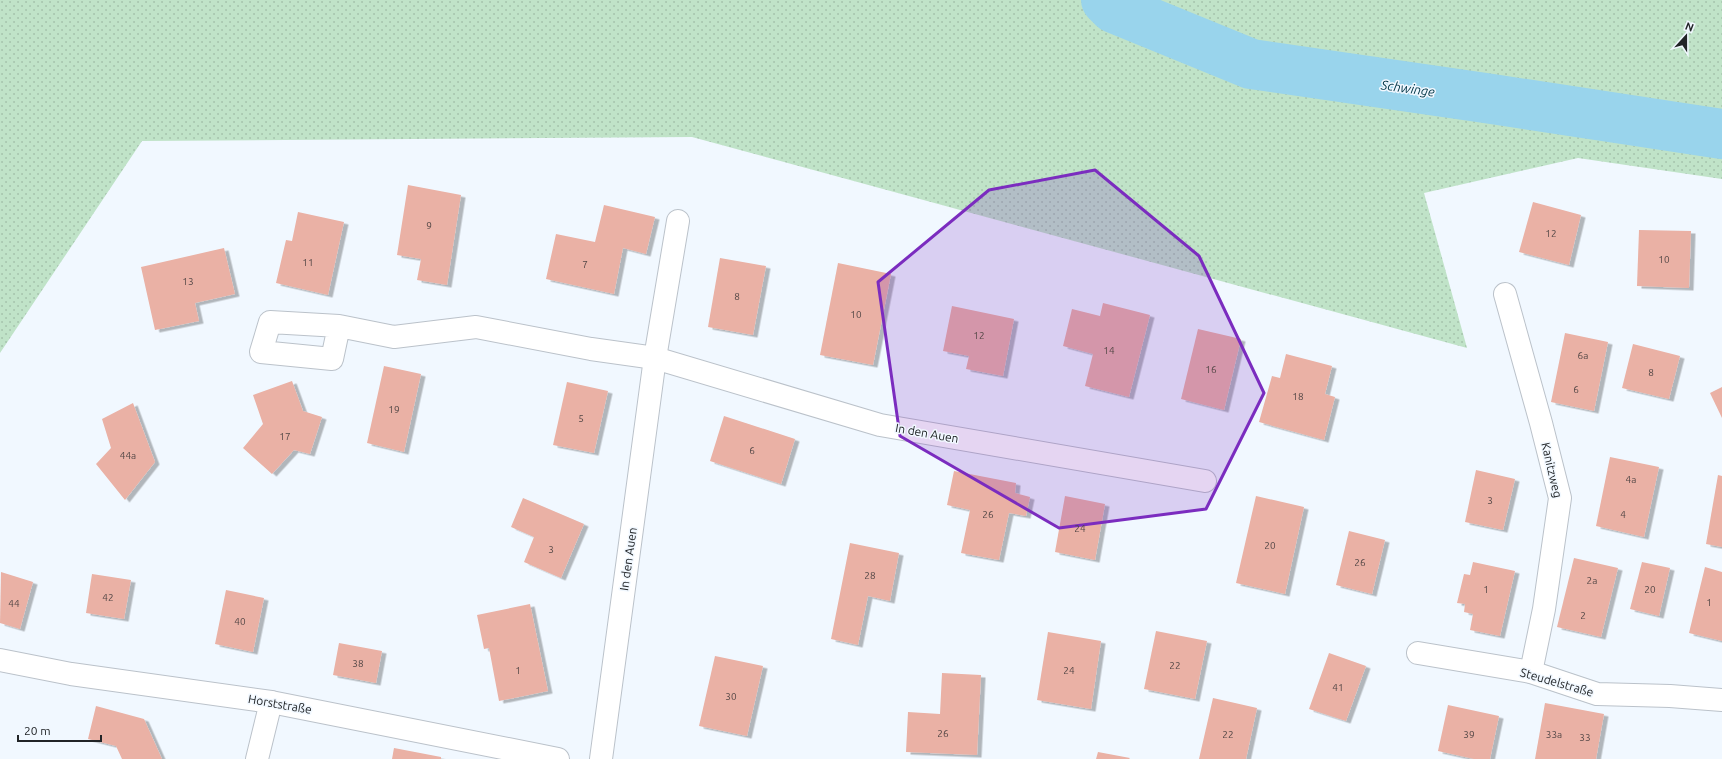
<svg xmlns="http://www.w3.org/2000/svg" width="1722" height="759" viewBox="0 0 1722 759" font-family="Ubuntu,sans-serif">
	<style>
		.grass { fill: url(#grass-dots) }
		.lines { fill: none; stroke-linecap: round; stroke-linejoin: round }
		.river { stroke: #99d4ec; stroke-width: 50 }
		.building { fill: #eab1a5; filter: url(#shadow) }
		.minor-casing { stroke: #bbc2ca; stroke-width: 24 }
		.minor { stroke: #fff; stroke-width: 22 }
		.marked { fill: #7b2cbf; fill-opacity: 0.2; stroke: #7b2cbf; stroke-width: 3; stroke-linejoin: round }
		.labels { text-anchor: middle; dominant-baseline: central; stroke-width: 3; stroke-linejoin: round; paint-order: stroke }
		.number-label { font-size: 10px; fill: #534746 }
		.street-label { font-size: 12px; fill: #212427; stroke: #f1f8ff }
		.water-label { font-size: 13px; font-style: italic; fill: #003647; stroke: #f1f8ff }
	</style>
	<defs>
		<pattern id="grass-dots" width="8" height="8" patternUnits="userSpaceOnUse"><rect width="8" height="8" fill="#c0e3c8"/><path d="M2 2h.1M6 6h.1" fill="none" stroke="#a5c3ac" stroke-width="1.8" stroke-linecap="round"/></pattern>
		<filter id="shadow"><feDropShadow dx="4.5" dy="2.5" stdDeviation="0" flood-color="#0004"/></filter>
	</defs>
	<rect width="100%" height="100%" fill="#f1f8ff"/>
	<path class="grass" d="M0,0H1722V179L1578,158L1424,193L1467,348L692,137L142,141L0,353Z"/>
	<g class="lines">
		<path class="river" d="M1106,0L1114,8L1251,64L1492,99L1722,134"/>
	</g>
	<g class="building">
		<path d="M408,185L461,195L447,285L417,280L421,259L397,255Z"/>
		<path d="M1533,202L1581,215L1569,265L1519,252Z"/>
		<path d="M604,205L655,217L646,254L623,248L614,294L546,279L556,234L595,242Z"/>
		<path d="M298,212L344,222L328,295L276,283L286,240L292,241Z"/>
		<path d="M1639,230L1691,231L1689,288L1637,286Z"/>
		<path d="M224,248L235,294L195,303L199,321L155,330L141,267Z"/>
		<path d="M720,258L766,266L753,335L708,327Z"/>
		<path d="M838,263L891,274L873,365L820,355Z"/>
		<path d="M1103,303L1150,315L1129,397L1085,386L1093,354L1063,346L1072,309L1100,316Z"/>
		<path d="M952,306L1014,319L1003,376L966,369L969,356L943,351Z"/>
		<path d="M1198,329L1241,339L1224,410L1181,399Z"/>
		<path d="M1565,333L1608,342L1594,411L1551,402Z"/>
		<path d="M1633,344L1680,356L1669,399L1622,388Z"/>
		<path d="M1286,354L1332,366L1325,394L1335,397L1324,440L1259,422L1272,376L1280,378Z"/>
		<path d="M384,366L421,374L404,452L367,443Z"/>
		<path d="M292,381L303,411L322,417L310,454L294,450L272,474L243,448L263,424L253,395Z"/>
		<path d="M567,382L608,391L594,453L553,445Z"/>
		<path d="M1722,387V418L1710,393Z"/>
		<path d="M133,403L155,462L125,500L96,464L111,448L102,419Z"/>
		<path d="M724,416L795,439L781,484L710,461Z"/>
		<path d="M1610,457L1659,467L1644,537L1596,526Z"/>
		<path d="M1476,470L1515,479L1503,530L1465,522Z"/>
		<path d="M954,471L1016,483L1015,493L1030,497L1026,516L1009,513L999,560L961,553L970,510L947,505Z"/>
		<path d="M1718,475L1722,476V547L1706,544Z"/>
		<path d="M1065,496L1105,504L1095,560L1055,552Z"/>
		<path d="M1256,496L1304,507L1285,594L1236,583Z"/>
		<path d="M523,498L584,524L561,578L524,562L534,537L511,527Z"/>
		<path d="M1349,531L1385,540L1372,594L1336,585Z"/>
		<path d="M850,543L899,553L890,601L868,596L858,645L831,639Z"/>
		<path d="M1574,558L1618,568L1601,637L1557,627Z"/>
		<path d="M1473,562L1515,571L1500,636L1470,630L1473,614L1464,612L1465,604L1457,603L1464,574L1470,575Z"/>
		<path d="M1642,562L1670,568L1659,616L1630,609Z"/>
		<path d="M1705,567L1722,572V641L1689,633Z"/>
		<path d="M1,572L33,582L20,629L0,623Z"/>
		<path d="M92,574L131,580L124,619L86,613Z"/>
		<path d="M226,590L264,598L253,652L215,644Z"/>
		<path d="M530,604L548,691L499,701L489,648L484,649L477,615Z"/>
		<path d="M1156,631L1207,641L1195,699L1144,689Z"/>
		<path d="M1048,632L1101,641L1091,709L1037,700Z"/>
		<path d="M339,643L382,651L376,683L333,675Z"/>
		<path d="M1329,653L1366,666L1346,721L1309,709Z"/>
		<path d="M715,656L763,666L747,736L699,726Z"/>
		<path d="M942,673L981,675L977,755L906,752L908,712L940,714Z"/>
		<path d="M1213,698L1257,708L1246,759H1199Z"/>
		<path d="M1545,703L1604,714L1596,759H1535Z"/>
		<path d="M1448,705L1499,716L1490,759H1474L1438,751Z"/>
		<path d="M96,706L144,719L162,759H122L116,746L88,739Z"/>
		<path d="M394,748L441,757V759H392Z"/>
		<path d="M1098,752L1130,758L1129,759H1096Z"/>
	</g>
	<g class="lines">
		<defs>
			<g id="minor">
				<path d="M1505,294L1541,423L1560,498L1544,609L1531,672"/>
				<path d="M339,326L332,359L261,352L270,322L339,326L394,337L476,327L591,349L655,358L880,425L1205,481"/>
				<path d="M1418,653L1531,672L1597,694L1670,696L1722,700"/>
				<path d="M0,660L71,674L271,702L558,759"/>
				<path d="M257,759L271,702"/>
				<path d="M601,759L655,358L678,221"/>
			</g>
		</defs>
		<use href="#minor" class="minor-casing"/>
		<use href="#minor" class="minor"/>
	</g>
	<path class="marked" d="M1095,170L1199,256L1264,393L1206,509L1059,528L900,436L878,282L989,190Z"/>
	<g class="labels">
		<g class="number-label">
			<text x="429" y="225">9</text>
			<text x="1551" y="233">12</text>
			<text x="1664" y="259">10</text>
			<text x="308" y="262">11</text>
			<text x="585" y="264">7</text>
			<text x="188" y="281">13</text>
			<text x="737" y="296">8</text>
			<text x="856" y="314">10</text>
			<text x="979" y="335">12</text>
			<text x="1109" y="350">14</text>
			<text x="1583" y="355">6a</text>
			<text x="1211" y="369">16</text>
			<text x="1651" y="372">8</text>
			<text x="1576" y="389">6</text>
			<text x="1298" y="396">18</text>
			<text x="394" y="409">19</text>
			<text x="581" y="418">5</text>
			<text x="285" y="436">17</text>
			<text x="752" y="450">6</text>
			<text x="128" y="455">44a</text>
			<text x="1631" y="479">4a</text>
			<text x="1490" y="500">3</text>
			<text x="988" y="514">26</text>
			<text x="1623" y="514">4</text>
			<text x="1080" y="528">24</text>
			<text x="1270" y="545">20</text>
			<text x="551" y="549">3</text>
			<text x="1360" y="562">26</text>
			<text x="870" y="575">28</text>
			<text x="1592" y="580">2a</text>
			<text x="1486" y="589">1</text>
			<text x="1650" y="589">20</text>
			<text x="108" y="597">42</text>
			<text x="1709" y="602">1</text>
			<text x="14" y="603">44</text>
			<text x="1583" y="615">2</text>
			<text x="240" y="621">40</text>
			<text x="358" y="663">38</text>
			<text x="1175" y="665">22</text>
			<text x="518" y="670">1</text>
			<text x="1069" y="670">24</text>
			<text x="1338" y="687">41</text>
			<text x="731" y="696">30</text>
			<text x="943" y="733">26</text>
			<text x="1228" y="734">22</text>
			<text x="1469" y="734">39</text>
			<text x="1554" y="734">33a</text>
			<text x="1585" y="737">33</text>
		</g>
		<g class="street-label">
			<text transform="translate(927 433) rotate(10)">In den Auen</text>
			<text transform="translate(1552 470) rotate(77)">Kanitzweg</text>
			<text transform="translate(628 559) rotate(-82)">In den Auen</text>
			<text transform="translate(1557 682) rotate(16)">Steudelstraße</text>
			<text transform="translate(280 704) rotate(10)">Horststraße</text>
		</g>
		<g class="water-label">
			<text transform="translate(1408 88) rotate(8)">Schwinge</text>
		</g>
	</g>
	<g transform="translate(1686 36) rotate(21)" stroke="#f1f8ff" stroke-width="3" paint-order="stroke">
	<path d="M0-3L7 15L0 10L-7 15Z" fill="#212427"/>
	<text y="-6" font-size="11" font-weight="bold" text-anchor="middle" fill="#212427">N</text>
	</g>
	<path d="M18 735v6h83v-6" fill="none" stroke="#212427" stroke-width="2"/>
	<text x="24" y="735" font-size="12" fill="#212427" stroke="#f1f8ff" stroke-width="3" paint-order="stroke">20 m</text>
</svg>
